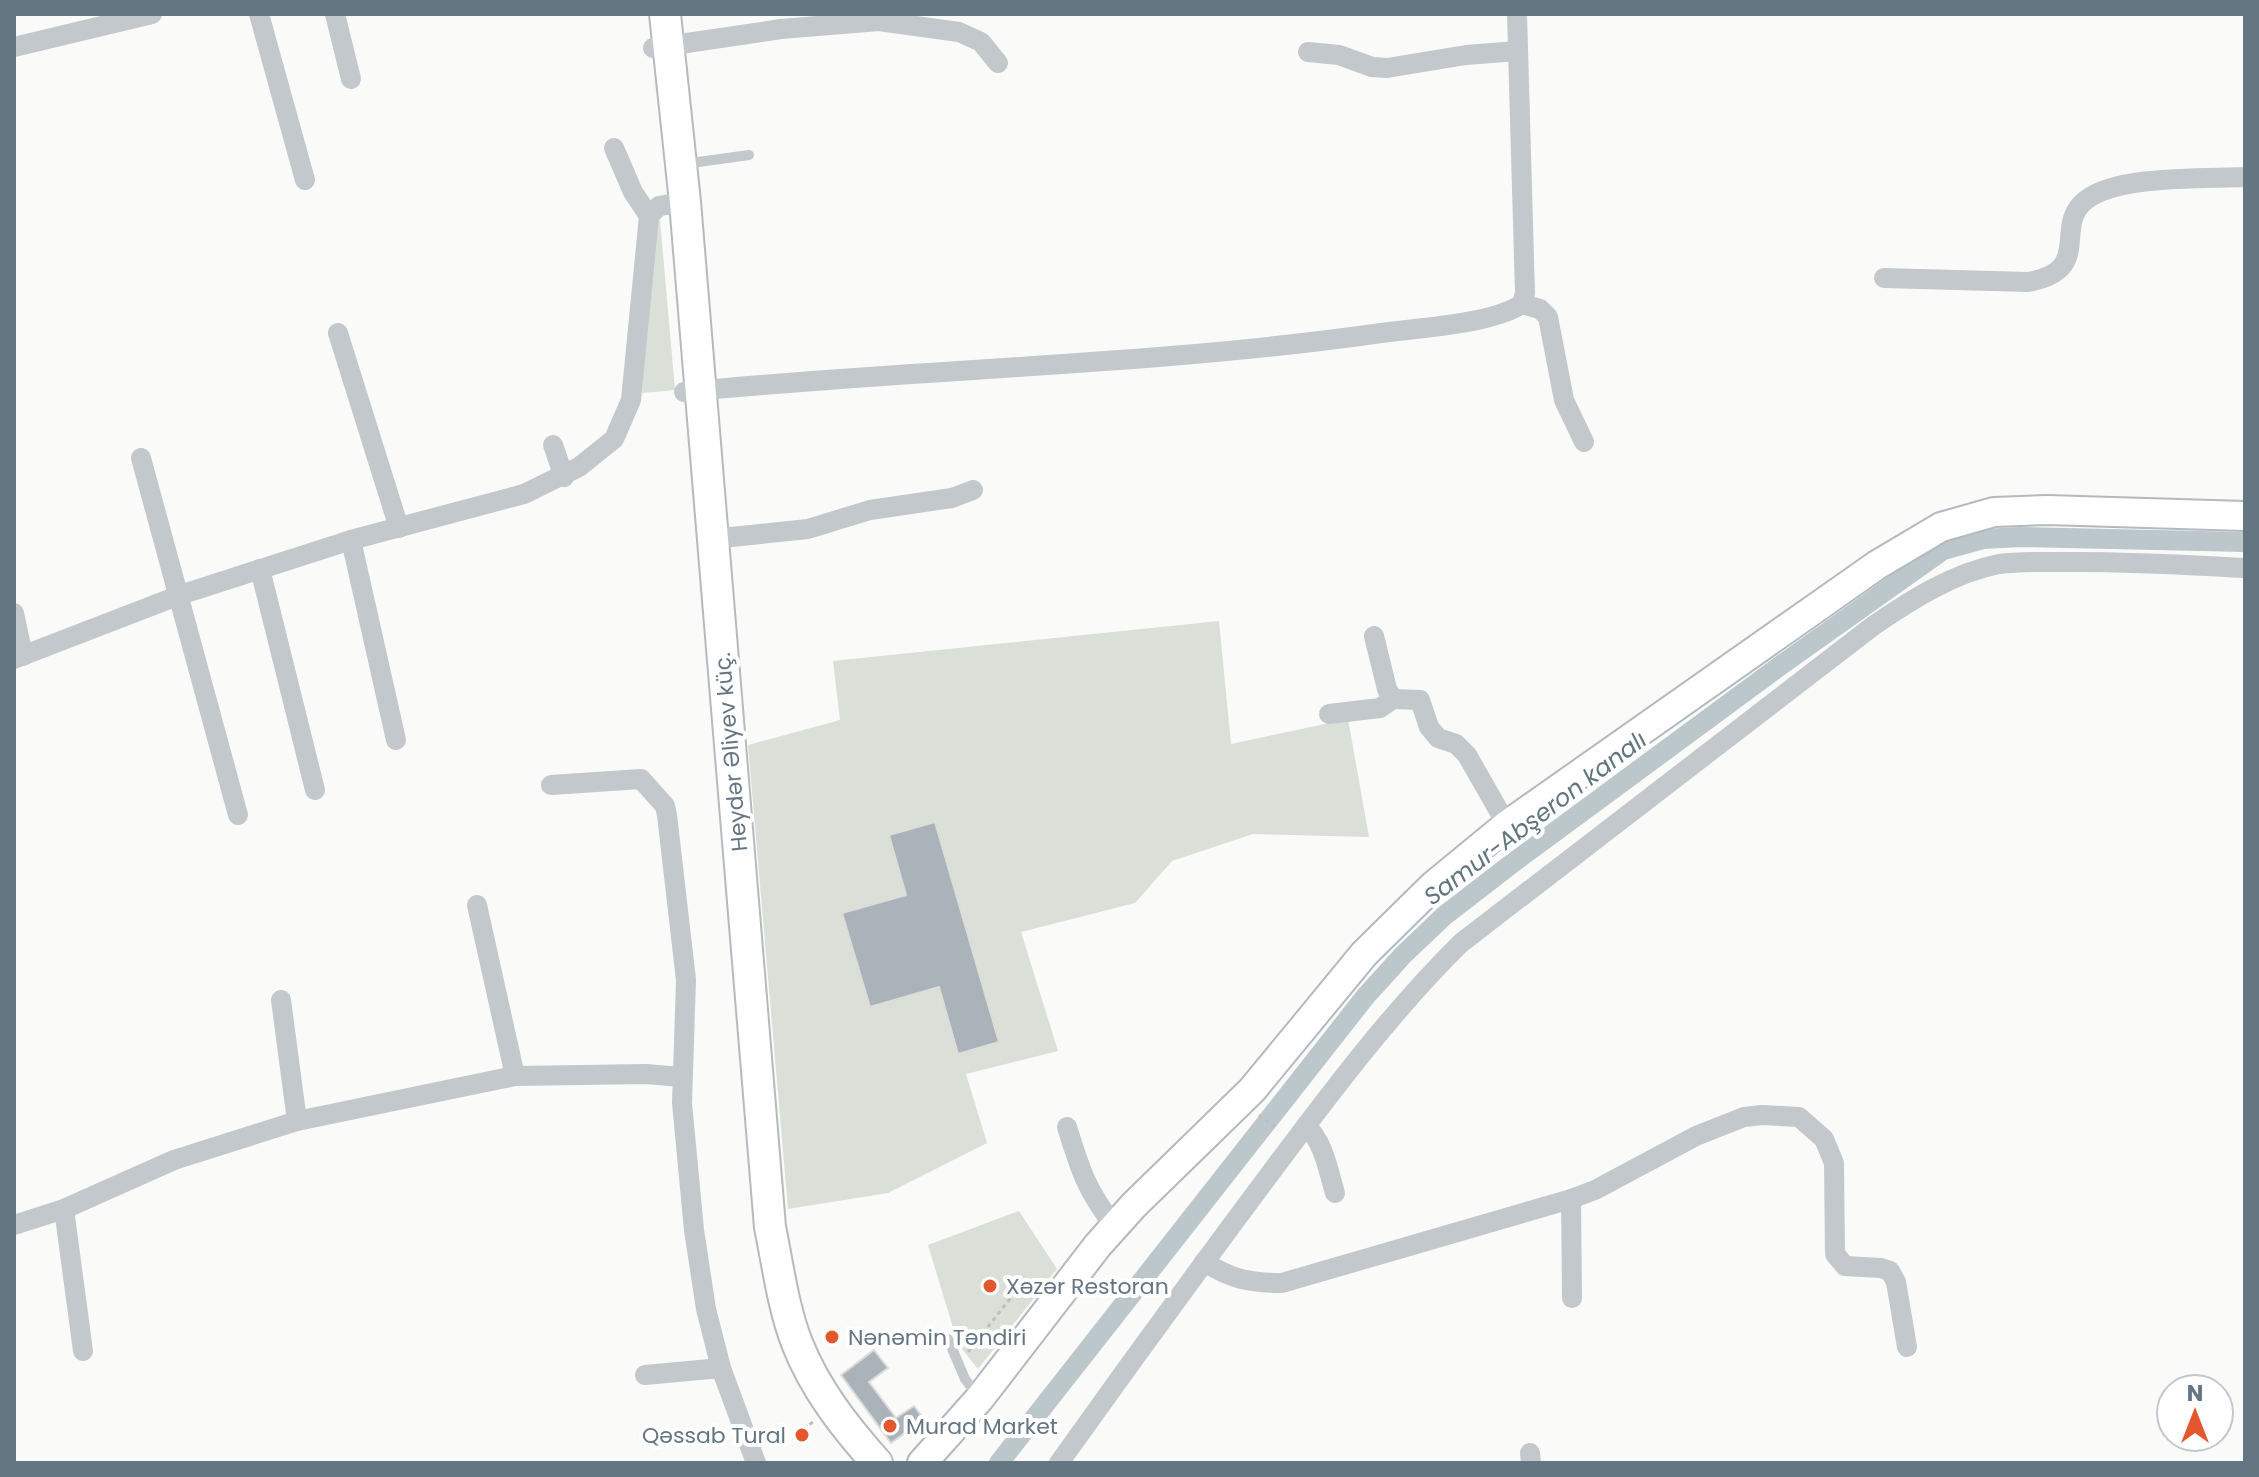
<svg xmlns="http://www.w3.org/2000/svg" width="2259" height="1477" viewBox="0 0 2259 1477" font-family="Poppins,sans-serif">
	<style>
		.green { fill: #dadfd7 }
		.lines { fill: none; stroke-linecap: round; stroke-linejoin: round }
		.canal { stroke: #bbc7cb; stroke-width: 20 }
		.building { fill: #aab3b9; stroke: #dcdcda; stroke-width: 2 }
		.secondary-casing { stroke: #b3babf; stroke-width: 32 }
		.primary-casing { stroke: #b5babe; stroke-width: 34 }
		.path { stroke: #bbbfc2; stroke-width: 3; stroke-dasharray: 4 4; stroke-linecap: butt }
		.lane { stroke: #c3c8cc; stroke-width: 10 }
		.street { stroke: #c3c8cc; stroke-width: 20 }
		.secondary { stroke: #fff; stroke-width: 28 }
		.primary { stroke: #fff; stroke-width: 30 }
		.poi-dot { fill: #e4572e; stroke: #fff; stroke-width: 3 }
		.labels { text-anchor: middle; dominant-baseline: central; stroke-width: 8; stroke-linejoin: round; paint-order: stroke }
		.street-label { font-size: 22px; fill: #657683; stroke: #fff }
		.poi-label { font-size: 22px; fill: #657683; stroke: #fff; text-anchor: start }
		.water-label { font-size: 24px; font-style: italic; fill: #60757c; stroke: #fff }
	</style>
	<rect width="100%" height="100%" fill="#fafaf8"/>
	<g class="green">
		<path d="M652,220H660L675,390L642,393Z"/>
		<path d="M1219,621L1231,744L1348,719L1369,837L1253,834L1172,861L1135,903L1021,932L1058,1051L966,1074L987,1143L888,1193L788,1209L748,745L840,720L833,661Z"/>
		<path d="M1019,1211L1057,1269L978,1369L958,1344L928,1245Z"/>
	</g>
	<g class="lines">
		<path class="canal" d="M999,1463L1365,997L1403,955L1444,916L1510,865L1777,668L1943,550L1983,539L2021,537L2245,542"/>
	</g>
	<g class="building">
		<path d="M935,822L999,1042L958,1054L939,987L870,1007L842,913L906,895L889,835Z"/>
		<path d="M874,1350L888,1368L869,1382L896,1418L914,1406L924,1419L891,1443L841,1375Z"/>
	</g>
	<g class="lines">
		<defs>
			<path id="secondary" d="M922,1463L980,1398L1098,1245L1134,1205L1252,1090L1364,954L1434,885L1507,825L1877,565L1941,527L1994,512L2047,510L2245,516"/>
			<path id="primary" d="M665,14L685,202L770,1227C778,1266 783,1307 797,1343C815,1389 845,1427 877,1463"/>
		</defs>
		<use href="#secondary" class="secondary-casing"/>
		<use href="#primary" class="primary-casing"/>
		<g class="path">
			<path d="M1259,1115L1278,1130"/>
			<path d="M968,1352L1013,1295"/>
			<path d="M803,1429L813,1422"/>
		</g>
		<g class="lane">
			<path d="M684,164L749,155"/>
			<path d="M948,1339L965,1379L979,1397"/>
		</g>
		<g class="street">
			<path d="M259,14L305,180"/>
			<path d="M335,14L351,79"/>
			<path d="M14,47L152,14"/>
			<path d="M653,48L781,29L879,21L959,32L981,42L998,63"/>
			<path d="M1308,52L1339,55L1372,67L1387,68L1466,55L1517,51"/>
			<path d="M614,148L633,192L649,216"/>
			<path d="M1884,278L2028,282C2095,270 2052,226 2086,200C2117,175 2205,179 2245,177"/>
			<path d="M1522,304L1540,309L1548,317L1564,400L1584,442"/>
			<path d="M338,333L399,528"/>
			<path d="M684,392C914,369 1145,366 1374,334C1414,328 1490,325 1522,304L1525,293L1517,14"/>
			<path d="M553,445L564,477"/>
			<path d="M141,458L238,815"/>
			<path d="M712,539L808,529L870,510L952,498L973,490"/>
			<path d="M351,540L396,740"/>
			<path d="M260,569L315,790"/>
			<path d="M14,613L23,656"/>
			<path d="M1374,636L1387,689L1393,699L1420,700L1429,727L1438,738L1456,744L1467,755L1507,825"/>
			<path d="M14,659L180,595L351,540L524,494L579,467L614,439L631,400L649,216L659,206L685,202"/>
			<path d="M1329,714L1380,708L1393,699"/>
			<path d="M551,785L641,779L665,806L667,815L686,980L682,1103L694,1230L706,1309L721,1368L756,1463"/>
			<path d="M477,905L515,1076"/>
			<path d="M281,1000L297,1121"/>
			<path d="M1306,1126C1324,1142 1328,1170 1335,1193"/>
			<path d="M1067,1127C1081,1172 1086,1189 1114,1226"/>
			<path d="M1571,1199L1572,1298"/>
			<path d="M64,1209L83,1351"/>
			<path d="M14,1225L64,1209L174,1160L297,1121L515,1076L646,1074L681,1077"/>
			<path d="M1204,1262C1232,1279 1248,1283 1282,1283L1571,1199L1595,1190L1696,1136L1744,1117L1762,1115L1799,1117L1824,1139L1834,1163L1835,1254L1845,1266L1881,1268L1890,1271L1896,1282L1907,1347"/>
			<path d="M645,1375L721,1368"/>
			<path d="M1530,1453L1531,1463"/>
			<path d="M1059,1463C1131,1362 1204,1262 1278,1163C1335,1087 1394,1009 1461,943L1873,626C1911,600 1953,573 1999,564C2021,561 2045,562 2067,562C2126,561 2186,565 2245,568"/>
		</g>
		<use href="#secondary" class="secondary"/>
		<use href="#primary" class="primary"/>
	</g>
	<g class="poi-dot">
		<circle cx="990" cy="1286" r="8"/>
		<circle cx="832" cy="1337" r="8"/>
		<circle cx="890" cy="1426" r="8"/>
		<circle cx="802" cy="1435" r="8"/>
	</g>
	<g class="labels">
		<g class="street-label">
			<text transform="translate(731 752) rotate(-95)">Heydər Əliyev küç.</text>
		</g>
		<g class="poi-label">
			<text x="1006" y="1286">Xəzər Restoran</text>
			<text x="848" y="1337">Nənəmin Təndiri</text>
			<text x="906" y="1426">Murad Market</text>
			<text x="786" y="1435" text-anchor="end">Qəssab Tural</text>
		</g>
		<g class="water-label">
			<text transform="translate(1535 818) rotate(-37)">Samur-Abşeron kanalı</text>
		</g>
	</g>
	<rect width="2259" height="1477" fill="none" stroke="#657683" stroke-width="32"/>
	<g transform="translate(2195 1413)"><circle r="38" fill="#ffffff" stroke="#c1c8cd" stroke-width="2"/>
	<path d="M0-6L14 30L0 20L-14 30Z" fill="#e4572e"/>
	<text y="-12" font-size="22" font-weight="bold" text-anchor="middle" fill="#657683">N</text>
	</g>
</svg>
